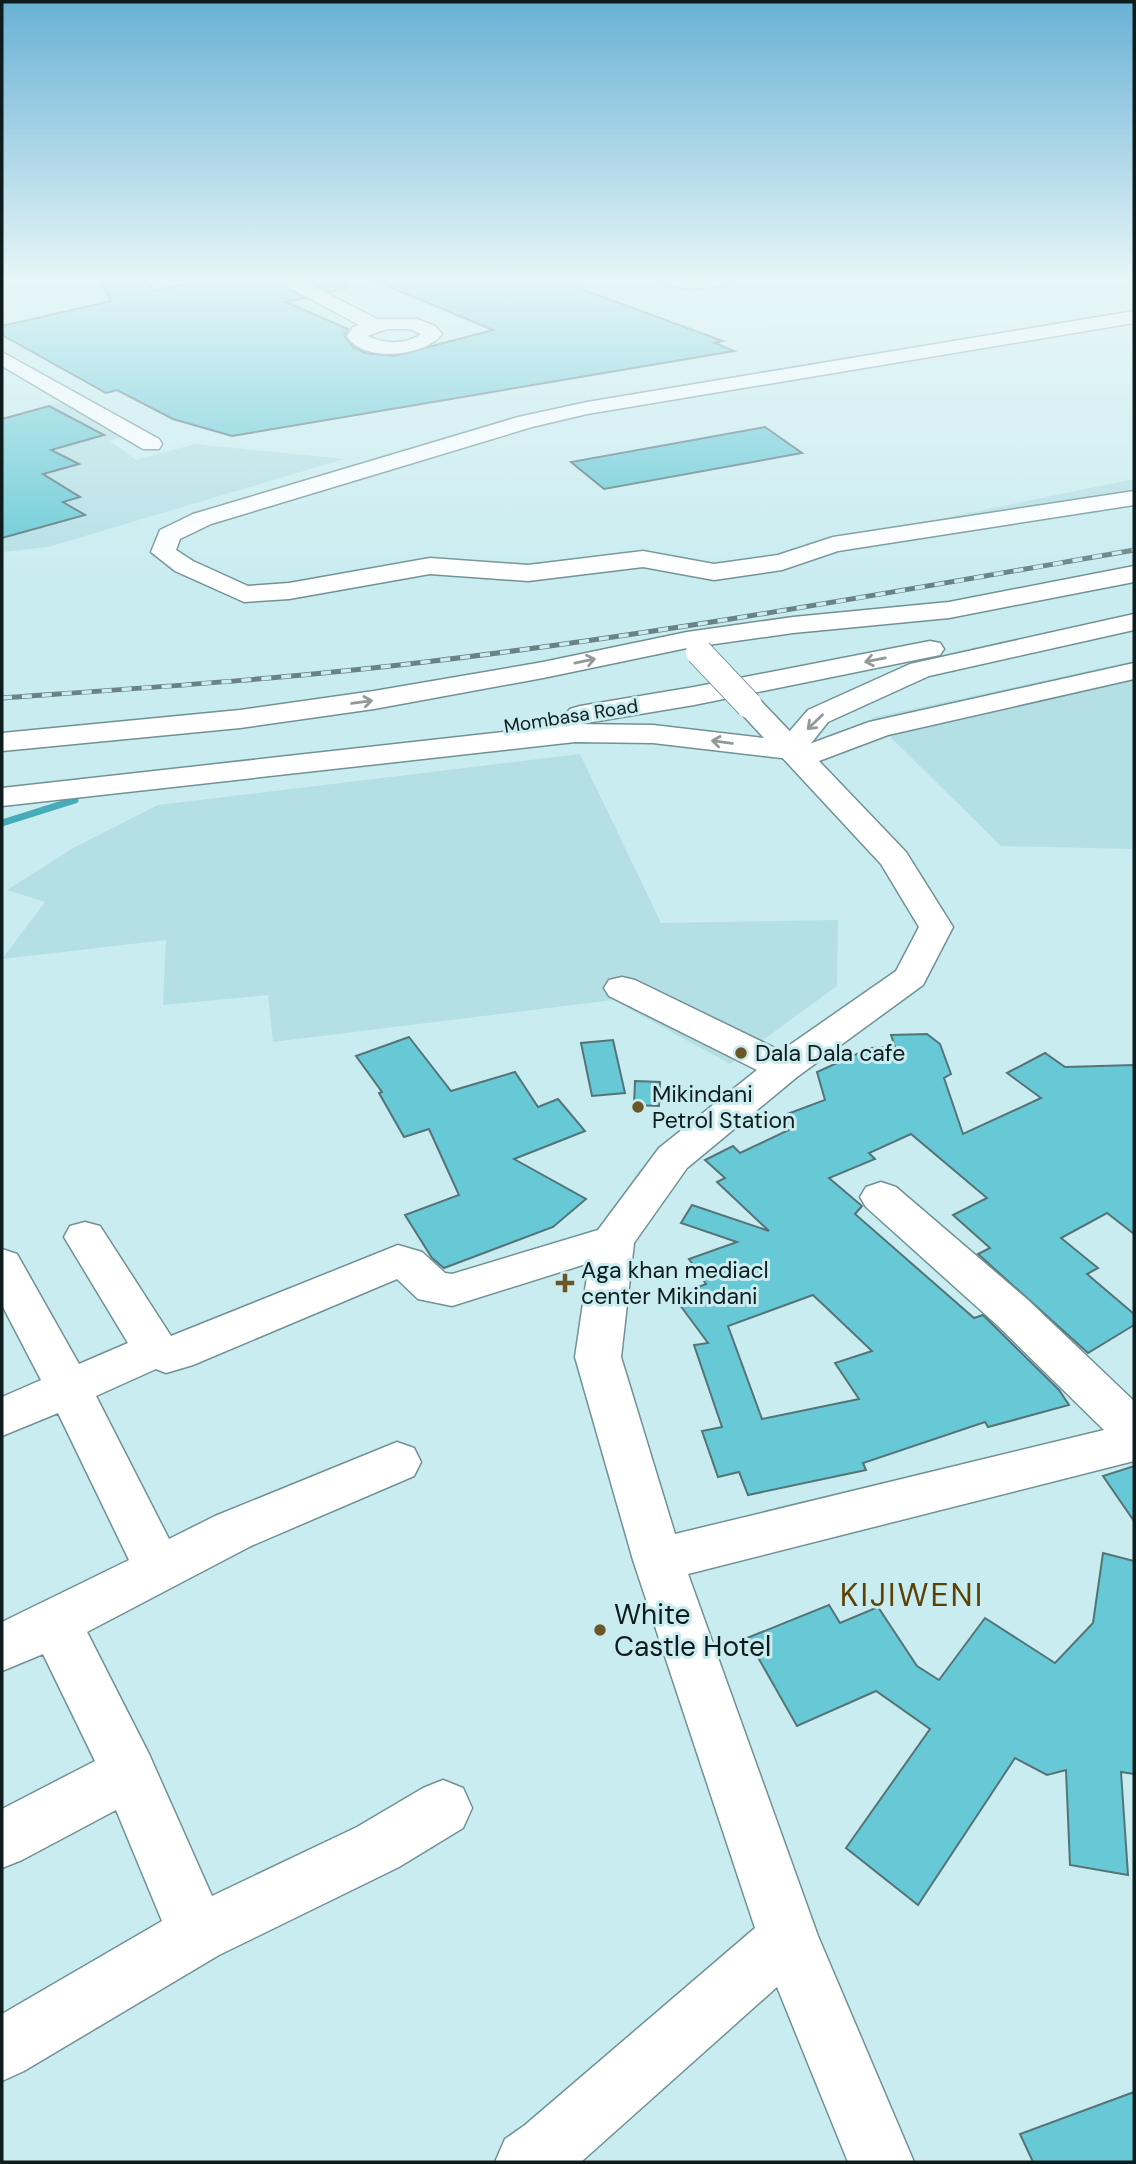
<svg xmlns="http://www.w3.org/2000/svg" width="1136" height="2164" viewBox="0 0 1136 2164" font-family="'DM Sans',sans-serif">
	<style>
		.built { fill: #b4dfe5 }
		.lines { fill: none; stroke-linecap: round; stroke-linejoin: round }
		.stream { stroke: #48acb8; stroke-width: 7 }
		.building { fill: #67c9d5; stroke: #547478; stroke-width: 2; fill-rule: evenodd }
		.minor-casing { stroke: #719195; stroke-width: 3 }
		.highway-casing { stroke: #719195; stroke-width: 3 }
		.minor { fill: #fff; fill-rule: evenodd }
		.highway { fill: #fff; fill-rule: evenodd }
		.rail-casing { stroke: #6a8284; stroke-width: 5 }
		.rail { stroke: #c9ecf0; stroke-width: 3.5; stroke-dasharray: 10; stroke-linecap: butt }
		.minor-bridge-casing { stroke: #719195; stroke-width: 28; stroke-linecap: butt }
		.minor-bridge { stroke: #fff; stroke-width: 26 }
		.oneway { stroke: #939999 }
		.poi-dot { fill: #6d5626; stroke: #c9ecf0; stroke-width: 2.5 }
		.labels { text-anchor: middle; dominant-baseline: central; stroke-width: 6; stroke-linejoin: round; paint-order: stroke }
		.far-street-label { font-size: 19px; fill: #0f1c1d; stroke: #c9ecf0 }
		.poi-label { font-size: 23px; fill: #0f1c1d; stroke: #c9ecf0; text-anchor: start }
		.near-poi-label { font-size: 28px; fill: #0f1c1d; stroke: #c9ecf0; text-anchor: start }
		.near-quarter-label { font-size: 32px; letter-spacing: 2px; fill: #5c4204; stroke: #c9ecf0 }
	</style>
	<rect width="100%" height="100%" fill="#c9ecf0"/>
	<g class="built">
		<path d="M65,401L122,436L110,441L136,460L195,444L344,459L48,547L2,552V418Z"/>
		<path d="M1134,479V492L877,532Z"/>
		<path d="M1134,661V849L1001,846L871,718Z"/>
		<path d="M580,754L661,923L838,920L837,986L730,1064L613,1000L273,1042L268,995L163,1005L166,940L2,959L45,902L7,890L75,847L158,805Z"/>
	</g>
	<g class="lines">
		<path class="stream" d="M2,823L75,800"/>
	</g>
	<g class="building">
		<path d="M99,279H142L156,291L208,279H272L304,298L286,302L348,329L344,336L353,347L365,353L394,356L493,330L371,279H554L723,341L715,343L734,351L232,436L173,419L117,390L106,393L2,335V326L111,301Z"/>
		<path d="M305,279H346L347,288L330,292Z"/>
		<path d="M49,406L104,435L51,450L79,464L43,474L80,497L63,502L85,515L2,538V419Z"/>
		<path d="M765,427L802,453L604,489L571,462Z"/>
		<path d="M927,1034L940,1044L951,1074L944,1078L963,1134L1041,1098L1007,1073L1045,1053L1065,1067L1134,1065V1234L1107,1213L1061,1238L1098,1268L1087,1274L1134,1314V1325L1088,1353L978,1254L990,1248L953,1215L987,1198L911,1134L869,1153L875,1159L829,1178L862,1206L855,1214L974,1318L983,1315L1059,1390L1069,1405L988,1427L985,1422L863,1463L866,1470L748,1495L739,1472L718,1477L702,1431L722,1427L694,1345L708,1343L674,1297L706,1284L689,1259L737,1242L681,1223L692,1205L769,1231L717,1182L725,1178L705,1160L733,1146L740,1153L793,1128L782,1116L825,1100L817,1072L870,1048L895,1047L891,1035ZM813,1295L872,1351L835,1363L859,1399L762,1419L728,1326Z"/>
		<path d="M409,1037L451,1091L515,1072L538,1107L558,1099L585,1131L514,1159L586,1199L553,1227L444,1268L432,1258L405,1215L459,1195L429,1129L404,1137L379,1093L382,1092L356,1056Z"/>
		<path d="M613,1040L625,1093L592,1096L581,1043Z"/>
		<path d="M635,1081L660,1082L659,1106L634,1105Z"/>
		<path d="M1134,1466V1521L1103,1476Z"/>
		<path d="M1103,1553L1134,1561V1774L1121,1772L1128,1875L1070,1865L1066,1770L1047,1775L1015,1758L918,1905L846,1848L930,1729L876,1691L797,1726L747,1638L829,1605L840,1623L878,1607L917,1666L939,1680L985,1618L1055,1663L1093,1623Z"/>
		<path d="M1134,2092V2162H1033L1020,2134Z"/>
	</g>
	<g class="lines">
		<defs>
			<g id="minor">
				<path d="M274,279H299L377,319H417L435,326L442,334C425,357 362,363 347,336L353,327L359,325ZM387,329H410L421,334C405,345 384,344 367,336Z"/>
				<path d="M661,279H736L733,283C715,287 676,294 661,279Z"/>
				<path d="M1134,311V323L587,414L532,427L211,524L180,539L176,550L193,561L248,586L289,583L430,558L528,565L643,551L714,564L778,555L833,537L1134,491V505L838,551L782,570L714,580L643,567L528,581L430,574L289,599L244,602L175,571L151,552L160,530L193,514L518,417L587,402Z"/>
				<path d="M2,352L159,439L162,444L159,449H143L2,366Z"/>
				<path d="M1134,663V679L888,735L819,761L906,852L953,927L923,985L797,1077L687,1168L634,1243L621,1357L675,1534L1104,1430L996,1324L866,1207L860,1197L866,1187L881,1182L896,1187L1028,1300L1134,1401V1461L688,1574L818,1936L914,2162H848L777,1987L581,2162H495L505,2139L525,2125L755,1928L633,1560L575,1357L589,1263L452,1306L418,1299L397,1279L193,1365L166,1373L156,1369L96,1396L169,1539L215,1516L397,1442L414,1448L421,1462L414,1476L251,1546L87,1632L149,1754L212,1896L357,1827L423,1788L443,1780L463,1788L472,1808L463,1828L399,1867L219,1955L24,2071L2,2081V2014L162,1921L116,1810L22,1860L2,1868V1809L95,1761L43,1654L2,1671V1622L129,1560L58,1413L2,1436V1397L41,1380L2,1305V1249L17,1254L79,1364L128,1343L64,1237L70,1226L85,1222L100,1226L171,1336L398,1245L422,1252L445,1273L452,1274L598,1230L659,1148L757,1070L609,996L604,988L609,980L622,977L635,980L781,1051L896,971L919,927L881,864L739,711L735,705L739,699L749,696L759,699L804,746L869,722Z"/>
			</g>
			<g id="highway">
				<path d="M1134,566V582L949,618L793,633L687,648L543,678L374,709L240,728L2,751V733L240,710L374,691L543,662L687,632L793,617L949,602Z"/>
				<path d="M1134,614V630L929,676L828,722L801,756L790,759L653,743L575,742L2,806V788L575,724L653,725L782,740L808,710L910,664Z"/>
				<path d="M930,641L940,643L944,649L940,655L694,705L580,724L570,721L565,715L570,709L580,706L694,687Z"/>
			</g>
		</defs>
		<use href="#minor" class="minor-casing"/>
		<use href="#highway" class="highway-casing"/>
		<use href="#minor" class="minor"/>
		<use href="#highway" class="highway"/>
		<defs>
			<path id="rail" d="M2,698C143,688 285,679 425,662C663,634 899,591 1134,550"/>
		</defs>
		<use href="#rail" class="rail-casing"/>
		<use href="#rail" class="rail"/>
		<defs>
			<path id="minor-bridge" d="M699,652L749,705"/>
		</defs>
		<use href="#minor-bridge" class="minor-bridge-casing"/>
		<use href="#minor-bridge" class="minor-bridge"/>
	</g>
	<defs><path id="oneway-shaft" d="M-6 0H5M1.5-3L5.5 0L1.5 3" fill="none" stroke-width="1.6" stroke-linecap="round" stroke-linejoin="round" transform="scale(1.75)"/></defs>
	<g class="oneway">
		<use href="#oneway-shaft" transform="translate(875 660) rotate(169)"/>
		<use href="#oneway-shaft" transform="translate(585 661) rotate(-12)"/>
		<use href="#oneway-shaft" transform="translate(362 702) rotate(-8)"/>
		<use href="#oneway-shaft" transform="translate(815 722) rotate(136)"/>
		<use href="#oneway-shaft" transform="translate(722 742) rotate(-173)"/>
	</g>
	<linearGradient id="sky" x2="0" y2="1"><stop stop-color="#68b1d5"/><stop offset="0.48" stop-color="#e7f6f8"/><stop offset="1" stop-color="#e7f6f8" stop-opacity="0"/></linearGradient>
	<rect width="1136" height="582" fill="url(#sky)"/>
	<g class="poi-dot">
		<circle cx="741" cy="1053" r="7"/>
		<circle cx="638" cy="1107" r="7"/>
		<path d="M561.5 1272.5h7v7h7v7h-7v7h-7v-7h-7v-7h7z"/>
		<circle cx="600" cy="1630" r="7"/>
	</g>
	<g class="labels">
		<g class="far-street-label">
			<text transform="translate(571 716) rotate(-9)">Mombasa Road</text>
		</g>
		<g class="poi-label">
			<text x="755" y="1053">Dala Dala cafe</text>
			<text x="652" y="1094">Mikindani<tspan x="652" dy="26">Petrol Station</tspan></text>
			<text x="581" y="1270">Aga khan mediacl<tspan x="581" dy="26">center Mikindani</tspan></text>
		</g>
		<g class="near-poi-label">
			<text x="614" y="1614">White<tspan x="614" dy="32">Castle Hotel</tspan></text>
		</g>
		<g class="near-quarter-label">
			<text x="912" y="1595">KIJIWENI</text>
		</g>
	</g>
	<rect width="1136" height="2164" fill="none" stroke="#0f1c1d" stroke-width="7"/>
</svg>
